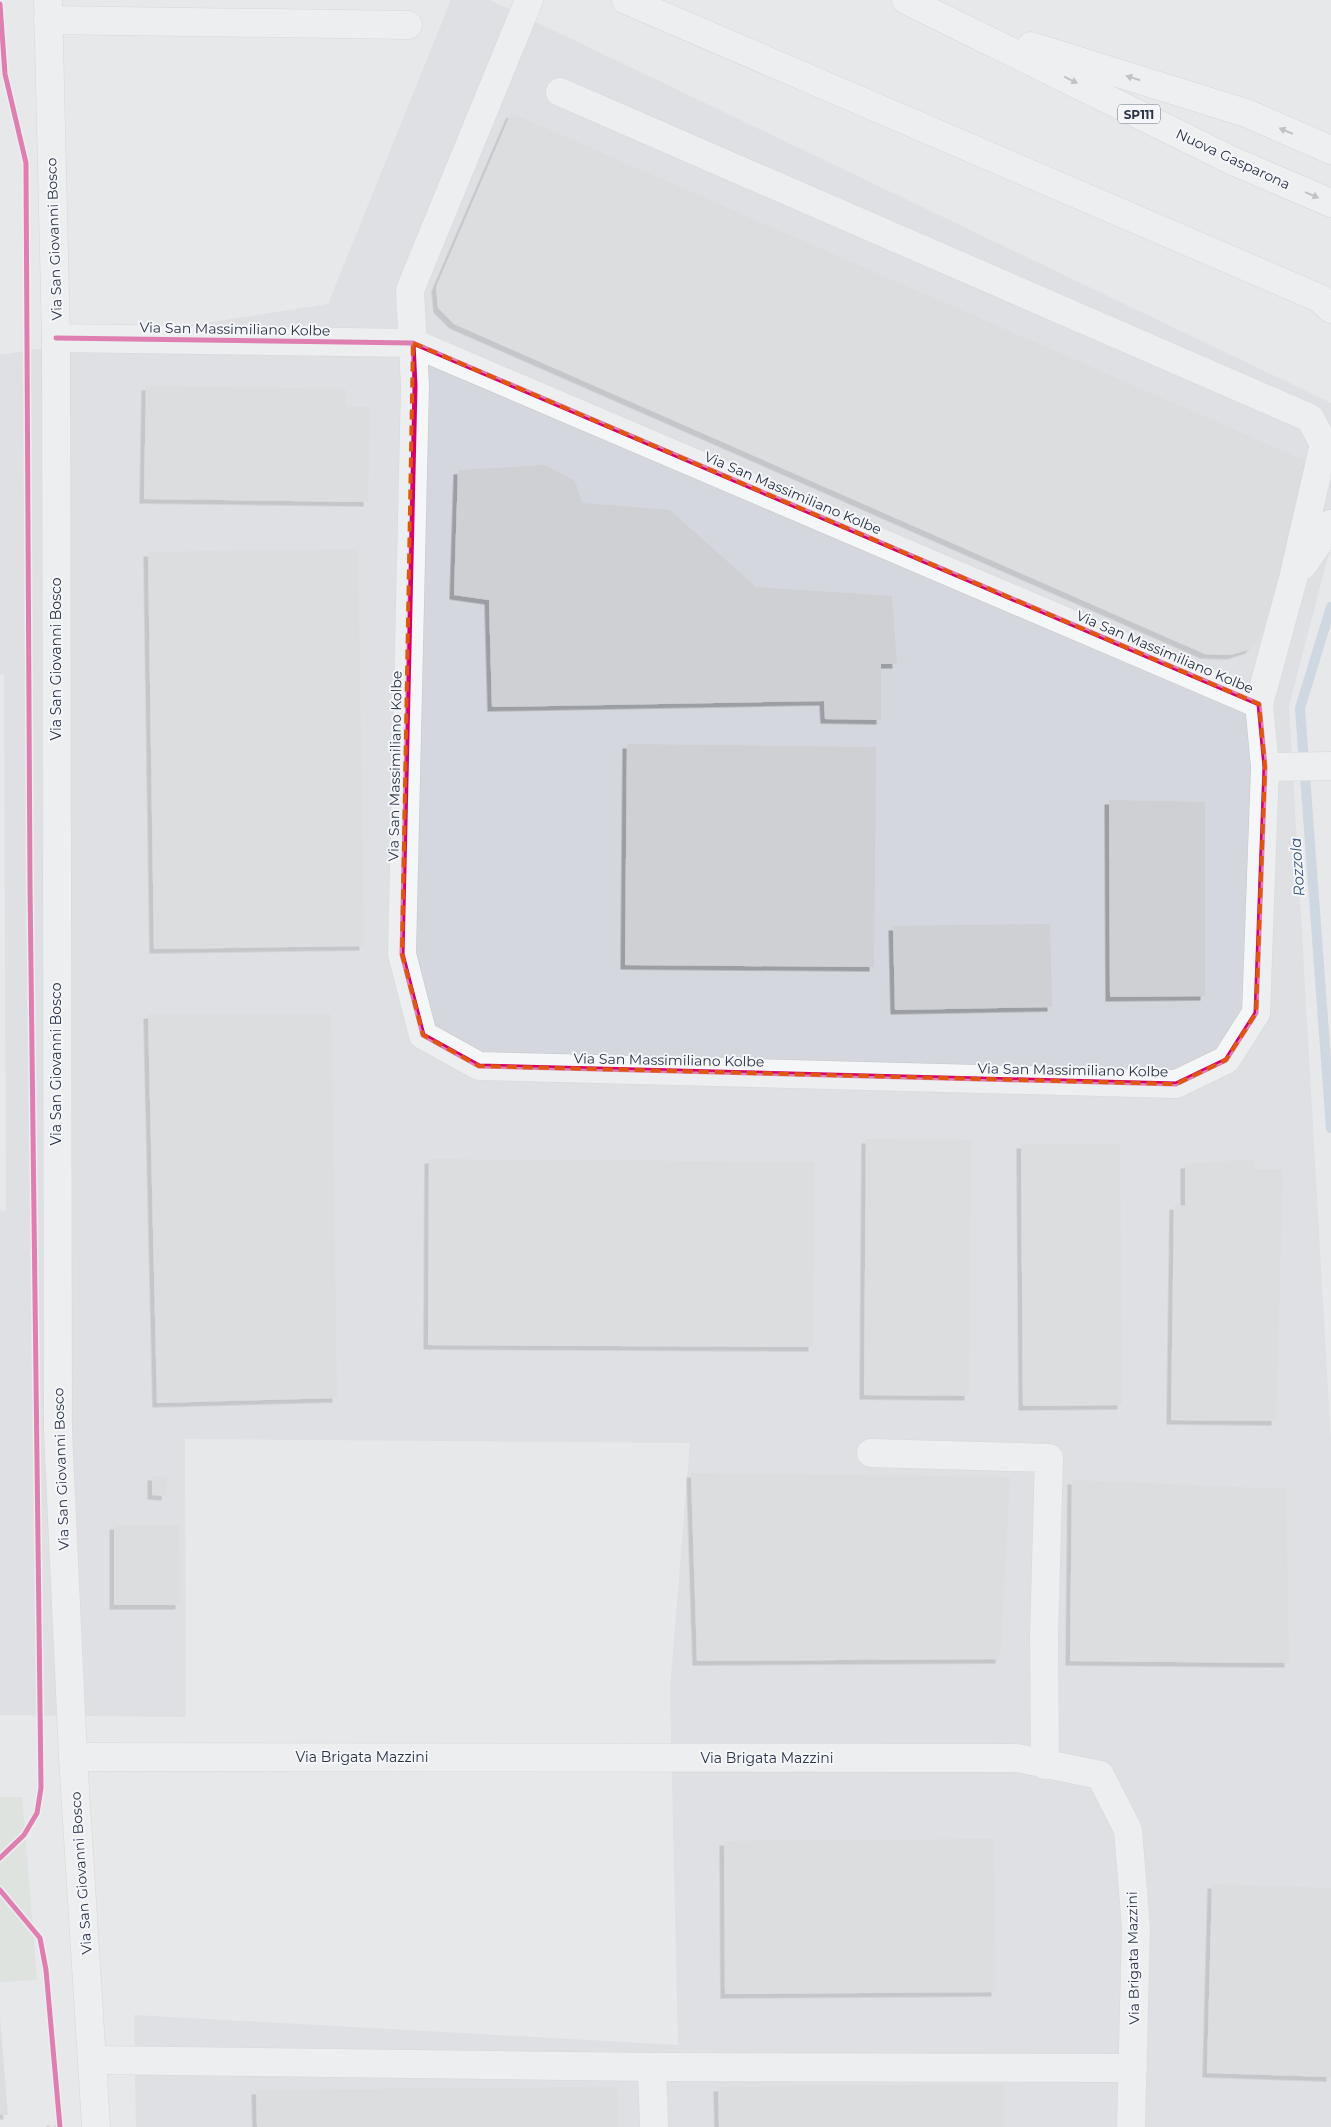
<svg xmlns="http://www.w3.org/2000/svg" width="1331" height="2127" viewBox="0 0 1331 2127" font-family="Montserrat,sans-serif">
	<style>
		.built { fill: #d4d7dd }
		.green { fill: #d6ded6 }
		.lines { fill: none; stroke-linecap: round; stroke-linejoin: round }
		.stream { stroke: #b4c4d5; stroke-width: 10 }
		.building { fill: #ced0d3; filter: url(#shadow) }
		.minor-casing { stroke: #c4c6c8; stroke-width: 29 }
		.major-casing { stroke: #c2c5c8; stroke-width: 29 }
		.path { stroke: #c5c6ca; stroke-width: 3; stroke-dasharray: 4 4; stroke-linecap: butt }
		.minor { stroke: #f5f6f7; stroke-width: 28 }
		.major { stroke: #f8f8f8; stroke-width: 28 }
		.cycleway-casing { stroke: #f4f6f9; stroke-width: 8 }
		.cycleway { stroke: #d6006c; stroke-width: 5 }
		.oneway { fill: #92969e }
		.marked { fill: none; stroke: #df570f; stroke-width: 4; stroke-dasharray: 10 6; stroke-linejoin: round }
		.labels { text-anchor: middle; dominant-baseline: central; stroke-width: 4; stroke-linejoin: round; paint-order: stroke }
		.shield { fill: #f4f6f9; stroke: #676e7b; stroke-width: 1 }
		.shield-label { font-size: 12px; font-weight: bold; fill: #2b3445 }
		.street-label { font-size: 14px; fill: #2b3445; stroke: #f4f6f9 }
		.water-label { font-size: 15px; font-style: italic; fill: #34527a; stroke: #f4f6f9 }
	</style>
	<defs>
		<filter id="shadow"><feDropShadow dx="-4.5" dy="4.5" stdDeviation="0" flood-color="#0004"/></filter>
	</defs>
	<rect width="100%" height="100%" fill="#e6e8ea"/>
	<path class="built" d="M451,0H490L1331,403V545L1289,706L1331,1443V2127H136L134,2015L678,2045L670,1689L690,1443L185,1439L186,1717L0,1715V1211L6,1210L4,675H0V355L328,304Z"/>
	<path class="green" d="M0,1797H22L37,1980L0,1982Z"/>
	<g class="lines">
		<path class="stream" d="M1331,607L1300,708L1331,1128"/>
	</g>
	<g class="building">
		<path d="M511,113L1315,465L1262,633L1250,649L1231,655L1205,654L454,324L438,308L436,287Z"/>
		<path d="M146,386L346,389L345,407H370L368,502L144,499Z"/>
		<path d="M545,465L575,481L582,503L670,510L756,587L892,596L897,664H881V720L825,719L824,701L492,707L489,600L454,595L458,470Z"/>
		<path d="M358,549L364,946L154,949L148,552Z"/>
		<path d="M627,744L876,747L874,967L625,965Z"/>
		<path d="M1109,800L1205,802V996L1110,997Z"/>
		<path d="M1050,924L1052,1007L895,1010L893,926Z"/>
		<path d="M148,1014H331L337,1398L157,1403Z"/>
		<path d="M866,1139L971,1140L969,1396L864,1395Z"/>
		<path d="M1021,1144H1120L1122,1405L1023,1406Z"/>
		<path d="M429,1159L814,1162L813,1347L428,1345Z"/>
		<path d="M1254,1159L1255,1169H1283L1276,1421L1171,1420L1174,1205L1185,1206V1164Z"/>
		<path d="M691,1473L1010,1477L1000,1659L697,1661Z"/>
		<path d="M152,1476H167L166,1496L152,1495Z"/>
		<path d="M1072,1480L1286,1489L1289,1663L1070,1661Z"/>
		<path d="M114,1525H179L180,1605H114Z"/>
		<path d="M994,1839L996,1992L725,1994L724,1841Z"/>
		<path d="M1212,1884L1331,1888V2077L1207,2073Z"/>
		<path d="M0,2018L8,2115H0Z"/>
		<path d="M1004,2084V2127H719L718,2087Z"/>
		<path d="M617,2087L618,2127H257L256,2090Z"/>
	</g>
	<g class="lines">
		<defs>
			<g id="minor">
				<path d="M48,0L56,338L58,1431L73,1757L96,2127"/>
				<path d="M626,0L1319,298L1331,309"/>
				<path d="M48,20L408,25"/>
				<path d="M560,92L1310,418L1324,444L1293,579L1259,704"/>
				<path d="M56,338L413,343L1259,704L1265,767L1256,1013L1226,1060L1176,1084L479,1066L423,1035L402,954L415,386L410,290L529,0"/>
				<path d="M1303,565L1331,524"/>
				<path d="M1265,767L1331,766"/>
				<path d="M871,1453L1049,1458L1044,1635L1045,1765"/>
				<path d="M73,1757L1017,1758L1100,1775L1128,1830L1136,1928L1131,2127"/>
				<path d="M93,2060L652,2067L1133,2068"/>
				<path d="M652,2067L654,2127"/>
			</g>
			<g id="major">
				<path d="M906,0L1233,161L1331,203"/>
				<path d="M1031,46L1246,113L1331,150"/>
			</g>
		</defs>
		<use href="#minor" class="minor-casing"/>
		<use href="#major" class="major-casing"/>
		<path class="path" d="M46,2127L60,2126"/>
		<use href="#minor" class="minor"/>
		<use href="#major" class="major"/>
		<defs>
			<g id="cycleway">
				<path d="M0,4L5,74L26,163L30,886L41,1788L37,1813L24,1835L0,1858"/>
				<path d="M56,338L413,343L1259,704L1265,767L1256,1013L1226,1060L1176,1084L479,1066L423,1035L402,954L415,386L413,343"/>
				<path d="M0,1890L40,1938L46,1970L60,2127"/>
			</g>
		</defs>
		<use href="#cycleway" class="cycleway-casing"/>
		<use href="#cycleway" class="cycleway"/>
	</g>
	<defs><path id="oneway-solid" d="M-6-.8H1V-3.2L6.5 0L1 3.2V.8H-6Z" transform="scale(1.25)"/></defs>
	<g class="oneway">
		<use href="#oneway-solid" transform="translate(1133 78) rotate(-163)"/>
		<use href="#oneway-solid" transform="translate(1071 80) rotate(26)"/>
		<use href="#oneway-solid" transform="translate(1286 131) rotate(-157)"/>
		<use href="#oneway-solid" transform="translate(1312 195) rotate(23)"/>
	</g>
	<path d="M0 0H1331V2127H0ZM413,343L1259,704L1265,767L1256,1013L1226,1060L1176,1084L479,1066L423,1035L402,954Z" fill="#e6e8ea" fill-opacity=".55" fill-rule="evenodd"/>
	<path class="marked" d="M413,343L1259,704L1265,767L1256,1013L1226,1060L1176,1084L479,1066L423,1035L402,954Z"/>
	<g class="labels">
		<rect class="shield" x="1118" y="104.5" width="42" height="19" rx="4"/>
		<g class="shield-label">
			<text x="1139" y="114">SP111</text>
		</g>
		<g class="street-label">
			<text transform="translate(1233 159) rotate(25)">Nuova Gasparona</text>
			<text transform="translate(54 239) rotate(-92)">Via San Giovanni Bosco</text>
			<text transform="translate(235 329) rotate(1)">Via San Massimiliano Kolbe</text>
			<text transform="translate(793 493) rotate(23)">Via San Massimiliano Kolbe</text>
			<text transform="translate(1165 652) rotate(23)">Via San Massimiliano Kolbe</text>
			<text transform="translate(56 659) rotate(-90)">Via San Giovanni Bosco</text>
			<text transform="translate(395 766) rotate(-89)">Via San Massimiliano Kolbe</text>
			<text transform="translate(669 1060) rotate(1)">Via San Massimiliano Kolbe</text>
			<text transform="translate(56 1064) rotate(-90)">Via San Giovanni Bosco</text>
			<text transform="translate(1073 1070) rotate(1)">Via San Massimiliano Kolbe</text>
			<text transform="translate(61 1469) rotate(-92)">Via San Giovanni Bosco</text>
			<text x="362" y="1757">Via Brigata Mazzini</text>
			<text x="767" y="1758">Via Brigata Mazzini</text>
			<text transform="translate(81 1873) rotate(-94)">Via San Giovanni Bosco</text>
			<text transform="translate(1133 1958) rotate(-91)">Via Brigata Mazzini</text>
		</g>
		<g class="water-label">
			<text transform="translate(1297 867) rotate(-94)">Rozzola</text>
		</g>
	</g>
</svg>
